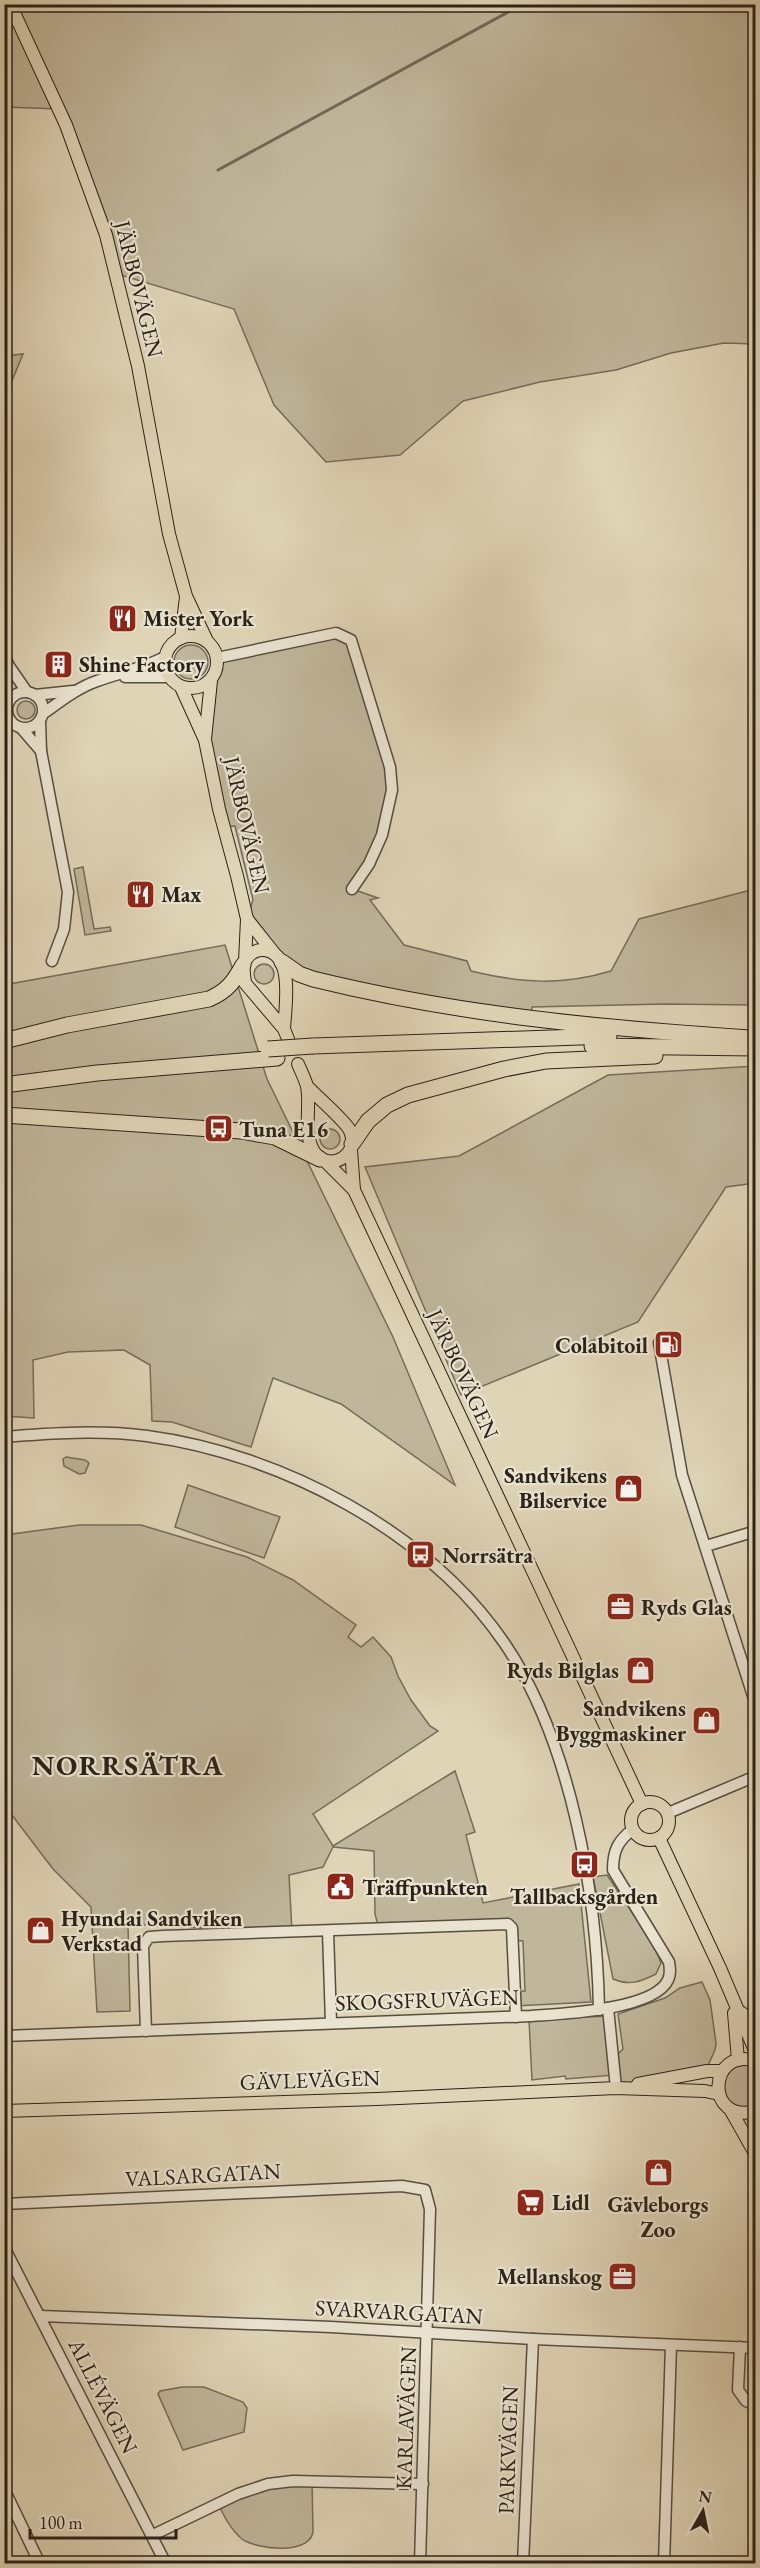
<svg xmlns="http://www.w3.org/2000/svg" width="760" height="2568" viewBox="0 0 760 2568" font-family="'EB Garamond',serif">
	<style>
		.green { fill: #c0b69b; stroke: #756c5a; stroke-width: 1.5 }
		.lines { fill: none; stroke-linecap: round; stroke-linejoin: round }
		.stream { stroke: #716856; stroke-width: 3 }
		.minor-casing { stroke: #574e40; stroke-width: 13 }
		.major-casing { stroke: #2a2218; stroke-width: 14 }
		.highway-casing { stroke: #2a2218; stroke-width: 17 }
		.minor { stroke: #eae3d0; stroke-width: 10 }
		.major { stroke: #dfd4b6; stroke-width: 12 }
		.highway { stroke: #dfd4b6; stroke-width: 15 }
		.highway-bridge-casing { stroke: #2a2218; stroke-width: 17; stroke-linecap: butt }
		.highway-bridge { stroke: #dfd4b6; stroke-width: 15 }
		.labels { text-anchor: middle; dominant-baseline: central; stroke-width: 4.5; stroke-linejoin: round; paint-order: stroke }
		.street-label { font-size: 22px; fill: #2a2218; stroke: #eae3d0 }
		.poi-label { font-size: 22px; font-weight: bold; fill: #2a2218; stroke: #eae3d0; text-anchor: start }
		.district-label { font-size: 28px; font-weight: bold; letter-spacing: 1.5px; fill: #2a2218; stroke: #eae3d0 }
	</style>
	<rect width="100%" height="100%" fill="#dfd4b6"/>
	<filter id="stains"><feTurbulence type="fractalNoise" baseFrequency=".00333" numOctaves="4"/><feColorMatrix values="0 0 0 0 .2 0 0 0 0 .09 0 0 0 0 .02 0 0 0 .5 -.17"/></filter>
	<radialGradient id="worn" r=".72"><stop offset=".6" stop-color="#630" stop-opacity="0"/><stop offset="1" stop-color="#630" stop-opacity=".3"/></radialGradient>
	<g class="green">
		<path d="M5,5H755V344L724,343L671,353L616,370L540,382L463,401L400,455L326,462L274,405L234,309L117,274L58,109L5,107Z"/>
		<path d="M23,354L7,393L5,394V356Z"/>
		<path d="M336,633L351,640L390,767L382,835L352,889L378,898L370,900L404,945L467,961L471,971C521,983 561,986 611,971L639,919L755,889V1005L664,1004L532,1007L531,1019L299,974L247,919L253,900L235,826L224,827L205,740L211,681L218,667L217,658Z"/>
		<circle cx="191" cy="662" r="17"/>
		<circle cx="26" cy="710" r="9"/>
		<path d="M83,867L94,929L110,927L111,931L85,935L74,869Z"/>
		<path d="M225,945L267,1079L393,1337L455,1485L341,1404L273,1378L251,1447L172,1422L152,1421L150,1365L124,1350L68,1352L33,1360L34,1418L5,1416L4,985Z"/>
		<circle cx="264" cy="974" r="10"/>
		<path d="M755,1066V1183L726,1187L638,1322L461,1395L365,1167L459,1156L608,1075Z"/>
		<circle cx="330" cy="1139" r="10"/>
		<path d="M66,1457L85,1460L89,1463L85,1473L79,1474L64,1466L63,1459Z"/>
		<path d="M188,1485L280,1517L264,1558L175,1527Z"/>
		<path d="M79,1525H141L247,1557L293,1580L356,1625L348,1637L361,1647L373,1637L391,1657L398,1676L411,1700L430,1726L438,1731L313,1814L333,1846L455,1771L475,1832L466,1835L483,1903L579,1884L591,2002L515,2006V1991H525L523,1941L513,1940L512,1928L379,1929L375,1914L374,1851L333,1847L323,1867L289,1875L292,1932L128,1924L130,2011L97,2012L91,1907L53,1869L5,1806V1535Z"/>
		<path d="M607,1875L654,1945L661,1963L656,1974C640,1982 629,1986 613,1979L593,1877Z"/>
		<path d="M702,1982L710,2000L716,2043C716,2054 708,2060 707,2071L616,2088L614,2075L566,2079L565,2076L532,2080L529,2020L608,2016L613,2060H619L618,2054L623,2049L618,2014L665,1998L680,1988Z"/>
		<path d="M750,2059L756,2061L755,2111L724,2103L721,2073Z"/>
		<path d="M182,2387H204L243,2402L247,2408L244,2432L183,2450L158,2394L160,2391Z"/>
		<path d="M312,2482L313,2532C309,2555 258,2550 242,2539C231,2530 224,2516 218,2504L238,2494Z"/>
	</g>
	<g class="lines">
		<path class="stream" d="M218,170L523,4"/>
		<defs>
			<g id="minor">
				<path d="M4,656L9,666L27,692"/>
				<path d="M217,658L336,633L351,640L390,767L392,790L382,835L369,864L352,889"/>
				<path d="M125,677H169"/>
				<circle cx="25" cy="710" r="18"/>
				<path d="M35,695L73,691"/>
				<path d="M44,713C61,701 77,688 97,681C120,673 143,668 165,657"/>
				<path d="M40,722L41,751L68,892L64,929L52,961"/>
				<path d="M22,729L41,751"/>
				<path d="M659,1343L682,1475L756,1705"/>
				<path d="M4,1437C52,1433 100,1430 147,1436C281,1454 428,1531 505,1644C571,1742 597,1893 599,2010"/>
				<path d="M706,1546L756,1531"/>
				<path d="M668,1813L756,1776"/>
				<path d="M328,1931L331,2023"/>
				<path d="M608,2008L616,2088"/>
				<path d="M146,2031L143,1946L149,1937L163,1936L508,1924L512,1928L516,2017"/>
				<path d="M4,2036L531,2016C560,2014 654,2010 668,1980C671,1974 670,1968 669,1962L613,1870C613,1850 618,1841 633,1829"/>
				<path d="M4,2204L402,2186L425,2190L430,2209L420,2564"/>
				<path d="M4,2247L166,2564"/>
				<path d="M41,2316L331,2327L533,2339L756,2348"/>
				<path d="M740,2347L738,2390L746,2401L756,2405"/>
				<path d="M4,2489L40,2564"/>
				<path d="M153,2535L238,2494L268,2484L293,2481L423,2484"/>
				<path d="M523,2564L533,2339"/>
				<path d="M664,2564L671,2345"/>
			</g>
			<g id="major">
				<path d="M10,4L66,125L106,235L138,366L169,534L186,596L207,641"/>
				<circle cx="191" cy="662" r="26"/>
				<path d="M181,638L186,597"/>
				<path d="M181,687L205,740L219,809L237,876L247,919L245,961"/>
				<path d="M205,739L211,681"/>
				<path d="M247,919L274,953"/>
				<path d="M284,1029C285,1008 295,953 264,950C254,949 247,956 243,965L245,983L284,1029L288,1039"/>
				<path d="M298,1064C301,1071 305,1079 307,1086C311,1106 303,1131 313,1150C327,1175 363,1155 349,1129C342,1118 317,1097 307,1086"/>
				<path d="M351,1150L354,1190"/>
				<path d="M326,1162L354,1190L642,1804"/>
				<circle cx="650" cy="1821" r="19"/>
				<path d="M659,1838L720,1968L756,2053"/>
				<path d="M734,2013L738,2060"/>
				<path d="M742,2013L756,2028"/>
				<path d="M756,2061C708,2046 704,2125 756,2111"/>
				<path d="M638,2084L707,2071H722"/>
				<path d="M730,2109L756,2155"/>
				<path d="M4,2111L377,2099L616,2088L705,2091L719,2094"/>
				<path d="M752,2113L756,2128"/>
			</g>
			<g id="highway">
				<path d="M282,962L299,974L313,979C459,1015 601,1028 750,1038"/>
				<path d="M4,1041L67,1025L209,999C227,991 234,982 243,965"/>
				<path d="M313,1046L609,1036"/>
				<path d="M592,1046L756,1048"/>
				<path d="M4,1085L97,1073L277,1058"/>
				<path d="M4,1115L241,1131L275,1137L320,1159"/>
				<path d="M352,1144L368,1121L387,1105L408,1095L504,1069L546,1061L655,1056"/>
			</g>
		</defs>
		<use href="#minor" class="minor-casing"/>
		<use href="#major" class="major-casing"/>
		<use href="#highway" class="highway-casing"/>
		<use href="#minor" class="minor"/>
		<use href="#major" class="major"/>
		<use href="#highway" class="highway"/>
		<defs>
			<path id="highway-bridge" d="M268,1049L313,1046"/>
		</defs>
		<use href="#highway-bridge" class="highway-bridge-casing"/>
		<use href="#highway-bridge" class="highway-bridge"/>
	</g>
	<defs>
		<symbol id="restaurant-square" viewBox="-11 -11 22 22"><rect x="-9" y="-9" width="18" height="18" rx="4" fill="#8f2418" stroke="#eae3d0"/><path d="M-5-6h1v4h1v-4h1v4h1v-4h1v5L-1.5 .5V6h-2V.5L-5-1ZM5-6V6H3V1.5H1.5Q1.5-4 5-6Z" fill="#fff"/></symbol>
		<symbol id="building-square" viewBox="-11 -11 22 22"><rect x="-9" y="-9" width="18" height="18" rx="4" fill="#8f2418" stroke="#eae3d0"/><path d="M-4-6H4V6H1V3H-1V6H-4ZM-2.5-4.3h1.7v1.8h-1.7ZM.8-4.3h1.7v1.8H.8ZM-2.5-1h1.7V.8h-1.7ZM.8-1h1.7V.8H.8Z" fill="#fff"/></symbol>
		<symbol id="bus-square" viewBox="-11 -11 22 22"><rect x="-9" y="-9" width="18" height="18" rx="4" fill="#8f2418" stroke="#eae3d0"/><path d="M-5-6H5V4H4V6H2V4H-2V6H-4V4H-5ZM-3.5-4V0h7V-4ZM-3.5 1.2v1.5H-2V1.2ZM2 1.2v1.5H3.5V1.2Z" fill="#fff"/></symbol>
		<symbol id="fuel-square" viewBox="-11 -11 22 22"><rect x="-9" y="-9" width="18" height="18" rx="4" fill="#8f2418" stroke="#eae3d0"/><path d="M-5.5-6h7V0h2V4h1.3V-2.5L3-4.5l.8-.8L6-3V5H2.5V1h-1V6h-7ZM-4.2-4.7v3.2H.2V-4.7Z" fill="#fff"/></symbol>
		<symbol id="shop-square" viewBox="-11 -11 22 22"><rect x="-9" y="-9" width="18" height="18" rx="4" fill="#8f2418" stroke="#eae3d0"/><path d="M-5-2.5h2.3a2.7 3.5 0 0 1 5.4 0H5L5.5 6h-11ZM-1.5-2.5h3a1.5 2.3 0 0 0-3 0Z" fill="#fff"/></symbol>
		<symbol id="office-square" viewBox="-11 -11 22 22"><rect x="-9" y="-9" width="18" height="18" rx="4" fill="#8f2418" stroke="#eae3d0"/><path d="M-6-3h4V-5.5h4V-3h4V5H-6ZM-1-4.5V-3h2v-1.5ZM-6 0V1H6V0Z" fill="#fff"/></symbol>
		<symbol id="civic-square" viewBox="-11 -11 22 22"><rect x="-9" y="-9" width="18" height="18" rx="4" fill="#8f2418" stroke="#eae3d0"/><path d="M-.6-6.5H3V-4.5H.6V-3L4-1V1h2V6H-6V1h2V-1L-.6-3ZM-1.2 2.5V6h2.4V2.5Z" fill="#fff"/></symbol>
		<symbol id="supermarket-square" viewBox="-11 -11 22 22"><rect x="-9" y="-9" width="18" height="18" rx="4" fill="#8f2418" stroke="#eae3d0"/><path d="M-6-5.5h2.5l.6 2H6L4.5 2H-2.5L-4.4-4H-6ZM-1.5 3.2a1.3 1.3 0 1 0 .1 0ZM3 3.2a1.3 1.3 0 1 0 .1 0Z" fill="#fff"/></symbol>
	</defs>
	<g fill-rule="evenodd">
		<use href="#restaurant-square" x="106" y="602" width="33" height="33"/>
		<use href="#building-square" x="42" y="648" width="33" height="33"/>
		<use href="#restaurant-square" x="124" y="878" width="33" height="33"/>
		<use href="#bus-square" x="202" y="1112" width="33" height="33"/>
		<use href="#fuel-square" x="652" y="1328" width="33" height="33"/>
		<use href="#shop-square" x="612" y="1472" width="33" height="33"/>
		<use href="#bus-square" x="404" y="1538" width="33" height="33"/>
		<use href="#office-square" x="604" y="1590" width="33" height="33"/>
		<use href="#shop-square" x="624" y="1654" width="33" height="33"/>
		<use href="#shop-square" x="690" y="1704" width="33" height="33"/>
		<use href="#bus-square" x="568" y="1848" width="33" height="33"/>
		<use href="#civic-square" x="324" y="1870" width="33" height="33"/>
		<use href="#shop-square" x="24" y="1914" width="33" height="33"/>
		<use href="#shop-square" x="642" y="2156" width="33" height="33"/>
		<use href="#supermarket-square" x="514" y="2186" width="33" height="33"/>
		<use href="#office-square" x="606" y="2260" width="33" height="33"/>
	</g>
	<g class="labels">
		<g class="street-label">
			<text transform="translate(139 289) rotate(76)">JÄRBOVÄGEN</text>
			<text transform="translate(247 825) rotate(77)">JÄRBOVÄGEN</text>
			<text transform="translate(463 1374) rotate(65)">JÄRBOVÄGEN</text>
			<text transform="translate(427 2000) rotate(-2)">SKOGSFRUVÄGEN</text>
			<text transform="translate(310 2080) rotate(-2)">GÄVLEVÄGEN</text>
			<text transform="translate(203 2175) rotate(-3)">VALSARGATAN</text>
			<text transform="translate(399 2312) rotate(3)">SVARVARGATAN</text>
			<text transform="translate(103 2396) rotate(63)">ALLÉVÄGEN</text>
			<text transform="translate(406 2418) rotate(-88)">KARLAVÄGEN</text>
			<text transform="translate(508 2450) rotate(-88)">PARKVÄGEN</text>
		</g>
		<g class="poi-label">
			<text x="143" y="618">Mister York</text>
			<text x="79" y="664">Shine Factory</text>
			<text x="161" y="894">Max</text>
			<text x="239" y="1129">Tuna E16</text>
			<text x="648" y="1345" text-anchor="end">Colabitoil</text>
			<text x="607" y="1475" text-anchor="end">Sandvikens<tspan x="607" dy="25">Bilservice</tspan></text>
			<text x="442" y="1555">Norrsätra</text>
			<text x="641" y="1607">Ryds Glas</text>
			<text x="619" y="1670" text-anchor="end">Ryds Bilglas</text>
			<text x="686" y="1708" text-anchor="end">Sandvikens<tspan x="686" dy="25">Byggmaskiner</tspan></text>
			<text x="362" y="1887">Träffpunkten</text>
			<text x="584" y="1896" text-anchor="middle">Tallbacksgården</text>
			<text x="61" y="1918">Hyundai Sandviken<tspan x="61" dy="25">Verkstad</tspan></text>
			<text x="552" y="2202">Lidl</text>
			<text x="658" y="2204" text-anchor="middle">Gävleborgs<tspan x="658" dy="25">Zoo</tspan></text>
			<text x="602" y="2276" text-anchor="end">Mellanskog</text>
		</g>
		<g class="district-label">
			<text x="128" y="1765">NORRSÄTRA</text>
		</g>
	</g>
	<rect width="760" height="2568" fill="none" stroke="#dfd4b6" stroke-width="24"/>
	<rect x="6" y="6" width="748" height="2556" fill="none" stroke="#2a2218" stroke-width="3"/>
	<rect x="12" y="12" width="736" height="2544" fill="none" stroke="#2a2218" stroke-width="1.5"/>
	<g transform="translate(703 2511) rotate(9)" stroke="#eae3d0" stroke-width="4.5" paint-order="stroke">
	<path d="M0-4.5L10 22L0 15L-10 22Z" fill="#2a2218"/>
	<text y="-9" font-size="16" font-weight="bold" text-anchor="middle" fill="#2a2218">N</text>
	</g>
	<path d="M30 2529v9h146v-9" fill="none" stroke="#2a2218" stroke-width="3"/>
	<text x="39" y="2529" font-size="18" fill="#2a2218" stroke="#eae3d0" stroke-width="4.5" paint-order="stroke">100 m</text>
	<rect width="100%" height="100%" filter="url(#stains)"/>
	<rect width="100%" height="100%" fill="url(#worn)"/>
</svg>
